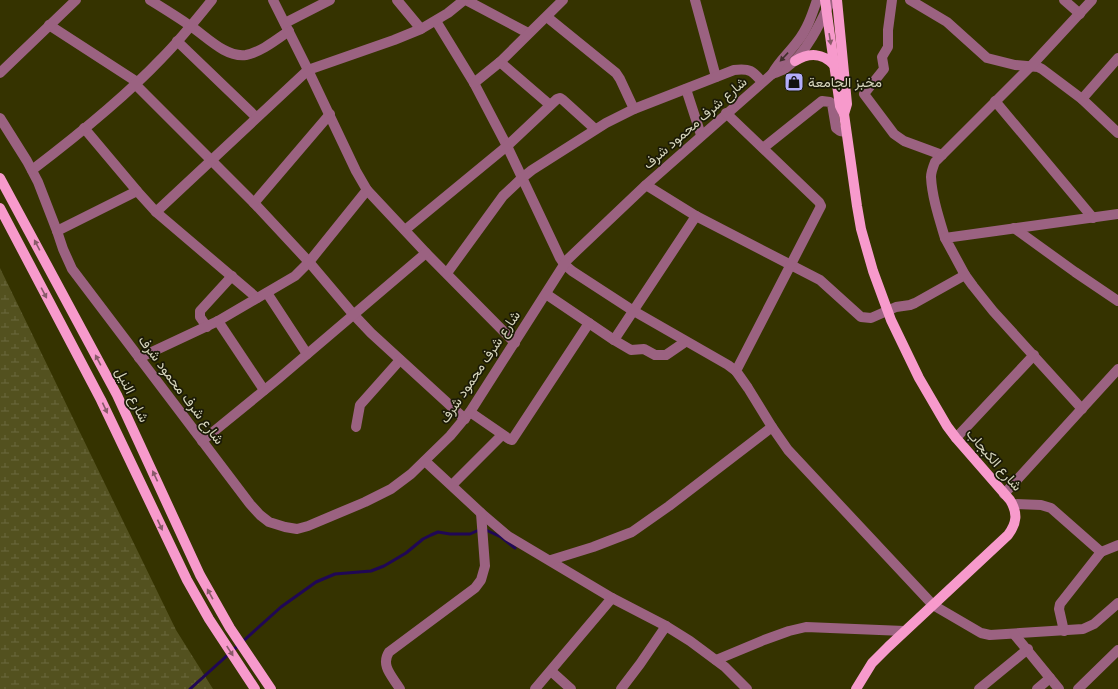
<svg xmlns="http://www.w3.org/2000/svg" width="1118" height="689" viewBox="0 0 1118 689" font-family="'Times New Roman',Vazirmatn,serif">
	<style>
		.wetland { fill: url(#wetland-marsh) }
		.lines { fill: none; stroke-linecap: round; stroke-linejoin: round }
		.stream { stroke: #200755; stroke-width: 3 }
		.minor { stroke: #9b6281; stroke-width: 10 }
		.major { stroke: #f79acc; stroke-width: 10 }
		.oneway { fill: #895a69 }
		.oneway2 { fill: #41302b }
		.labels { text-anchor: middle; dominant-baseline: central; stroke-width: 3.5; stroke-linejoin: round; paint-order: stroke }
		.poi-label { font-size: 14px; fill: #d5d4bb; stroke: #1b1a06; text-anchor: start }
		.street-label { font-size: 14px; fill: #d5d4bb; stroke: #1b1a06 }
	</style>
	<defs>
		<pattern id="wetland-marsh" width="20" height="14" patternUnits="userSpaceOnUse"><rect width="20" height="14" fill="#53511f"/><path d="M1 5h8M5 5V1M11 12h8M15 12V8" fill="none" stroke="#6b693e"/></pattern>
	</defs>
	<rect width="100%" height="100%" fill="#353300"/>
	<path class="wetland" d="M0,268L176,630L213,689H0Z"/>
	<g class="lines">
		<g class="stream">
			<path d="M486,530L501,537L515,548"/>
			<path d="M190,689L281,607L316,582L335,574L371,571L384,566L406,553L423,539L431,535L438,532L450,534H470L479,530"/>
		</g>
		<g class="minor">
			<path d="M150,0C163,8 176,16 189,25C205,35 225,58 246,55C261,52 276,40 289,31"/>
			<path d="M273,0L308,70L356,171L367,190L426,253L515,343"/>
			<path d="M397,0L421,29"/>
			<path d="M466,0L528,33"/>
			<path d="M695,0L716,77"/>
			<path d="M892,0L888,30V47L882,57L884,69L864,94L894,134L904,141L942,155"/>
			<path d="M910,0L947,22L987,58L1015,65L1038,67L1042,69L1082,99L1118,133"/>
			<path d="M1064,0L1080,14"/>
			<path d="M547,17L616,73L620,79L634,109"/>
			<path d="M436,21L474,83L507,146L560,258L564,264L572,271L632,310L728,365L736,371"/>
			<path d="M285,23L330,0"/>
			<path d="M49,25L137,82"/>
			<path d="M177,41L256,117"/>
			<path d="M500,62L550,105"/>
			<path d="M0,73L76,0"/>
			<path d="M772,74C777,72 782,71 786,68C806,54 821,22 831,0"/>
			<path d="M474,83L500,62L563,0"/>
			<path d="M135,84L254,203L309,262L353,314L371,333L465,419"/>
			<path d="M686,89L701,135"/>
			<path d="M1082,99L1118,58"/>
			<path d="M995,101L1093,218"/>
			<path d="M0,118L27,161L38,182L57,231L63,249L72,269L250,504L260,515L269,522L285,527L297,529L308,526L365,502L391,489L411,474L450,436L470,412L567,260L646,185L772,74C779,61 789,53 797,42C807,30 812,15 817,0"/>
			<path d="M84,128L137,191"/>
			<path d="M763,148L822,101L830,102L832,104L836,128L840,131L846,132"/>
			<path d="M32,170C78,135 123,99 162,58C180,40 196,20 212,0"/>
			<path d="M646,185L696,216L820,280L861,317L871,318L896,307L910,305L915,303L965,275"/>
			<path d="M254,203L330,114"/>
			<path d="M156,212L257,298"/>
			<path d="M1014,228L1075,272L1118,301"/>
			<path d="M405,230L507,146L557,99L560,98L563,100L595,129"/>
			<path d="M57,231L137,191L156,212L308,70L394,40L421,29L448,13L464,0"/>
			<path d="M945,238C939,218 932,197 931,177C931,172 933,167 935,162L1031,66L1092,0"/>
			<path d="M447,273L503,196L522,178L532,170L606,123L634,109L734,70C750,68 753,71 762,82"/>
			<path d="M267,293L307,354"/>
			<path d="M546,294L614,340L631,350L644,349L655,355H666L685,342"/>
			<path d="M218,321L264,390"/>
			<path d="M207,327L200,317V311L232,276"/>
			<path d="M614,340L696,216"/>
			<path d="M139,358L218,321L295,276L309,262L367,190"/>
			<path d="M1082,409L993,311L973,286L965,275L945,238L1118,214"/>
			<path d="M470,412L509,439L512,440L589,323"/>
			<path d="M356,427L360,405L400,360"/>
			<path d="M772,427L788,450L933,605L981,633L990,635L1083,629L1094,624L1118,603"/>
			<path d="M956,438L1034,355"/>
			<path d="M202,441L278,379L426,253"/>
			<path d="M425,461L481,513L508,536L612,598L666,626L690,641L725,667L747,689"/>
			<path d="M452,485L502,435"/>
			<path d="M1004,494L1118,369"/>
			<path d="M1013,504L1041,505L1051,508L1101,552L1118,545"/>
			<path d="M551,560L593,547L632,532L669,506L772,427L748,388L736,371L821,206L819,202L726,113"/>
			<path d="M1064,631L1059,609L1060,604L1101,552"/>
			<path d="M1014,634L1059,689"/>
			<path d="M716,660L764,640L789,631L806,627L904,631"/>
			<path d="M551,671L571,689"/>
			<path d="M400,689C393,677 380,666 389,652L475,588L481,580L485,566L481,513"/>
			<path d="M535,689L612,598"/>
			<path d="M621,689L640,664L666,626"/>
			<path d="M979,689L1028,649"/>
			<path d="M1037,689L1050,678"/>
			<path d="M1078,689L1118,650"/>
		</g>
		<g class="major">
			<path d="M825,0L840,106L844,114L857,206L861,229L873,271L891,320L919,378L947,426L956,438L1010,500C1018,513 1017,523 1008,535L888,647L872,663L856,689"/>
			<path d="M837,0L847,104L844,114"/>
			<path d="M795,61C809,52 823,53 834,65"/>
			<path d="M0,178L117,395L200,575L230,628L271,689"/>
			<path d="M0,208L101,400L187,580L209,619L255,689"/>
		</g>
	</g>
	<defs><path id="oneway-solid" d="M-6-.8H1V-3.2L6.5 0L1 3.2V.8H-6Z"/></defs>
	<g class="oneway">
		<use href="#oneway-solid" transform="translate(830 39) rotate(81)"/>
		<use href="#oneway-solid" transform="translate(37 245) rotate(-118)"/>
		<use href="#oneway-solid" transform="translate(44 293) rotate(62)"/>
		<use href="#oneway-solid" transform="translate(98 360) rotate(-118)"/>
		<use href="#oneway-solid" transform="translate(105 408) rotate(65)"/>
		<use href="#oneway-solid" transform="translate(155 476) rotate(-115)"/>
		<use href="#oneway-solid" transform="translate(160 525) rotate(65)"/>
		<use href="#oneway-solid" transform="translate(210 594) rotate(-119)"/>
		<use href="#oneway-solid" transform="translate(230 651) rotate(57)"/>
	</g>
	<use class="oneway2" href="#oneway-solid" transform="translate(784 57) rotate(133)"/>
	<defs>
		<symbol id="shop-square" viewBox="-11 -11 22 22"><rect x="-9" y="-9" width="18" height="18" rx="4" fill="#b2adf9" stroke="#1b1a06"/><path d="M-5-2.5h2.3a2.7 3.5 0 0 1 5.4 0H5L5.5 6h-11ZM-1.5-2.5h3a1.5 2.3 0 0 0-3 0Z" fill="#111"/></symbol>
	</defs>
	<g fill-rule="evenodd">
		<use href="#shop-square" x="783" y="71" width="22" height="22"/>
	</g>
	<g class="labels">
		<g class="poi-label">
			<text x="808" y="82">مخبز الجامعة</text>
		</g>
		<g class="street-label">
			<text transform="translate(695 123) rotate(-41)">شارع شرف محمود شرف</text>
			<text transform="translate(480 367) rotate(-56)">شارع شرف محمود شرف</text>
			<text transform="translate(181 390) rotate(53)">شارع شرف محمود شرف</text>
			<text transform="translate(132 395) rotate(64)">شارع النيل</text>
			<text transform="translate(994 460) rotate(49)">شارع الكبجاب</text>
		</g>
	</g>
</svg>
